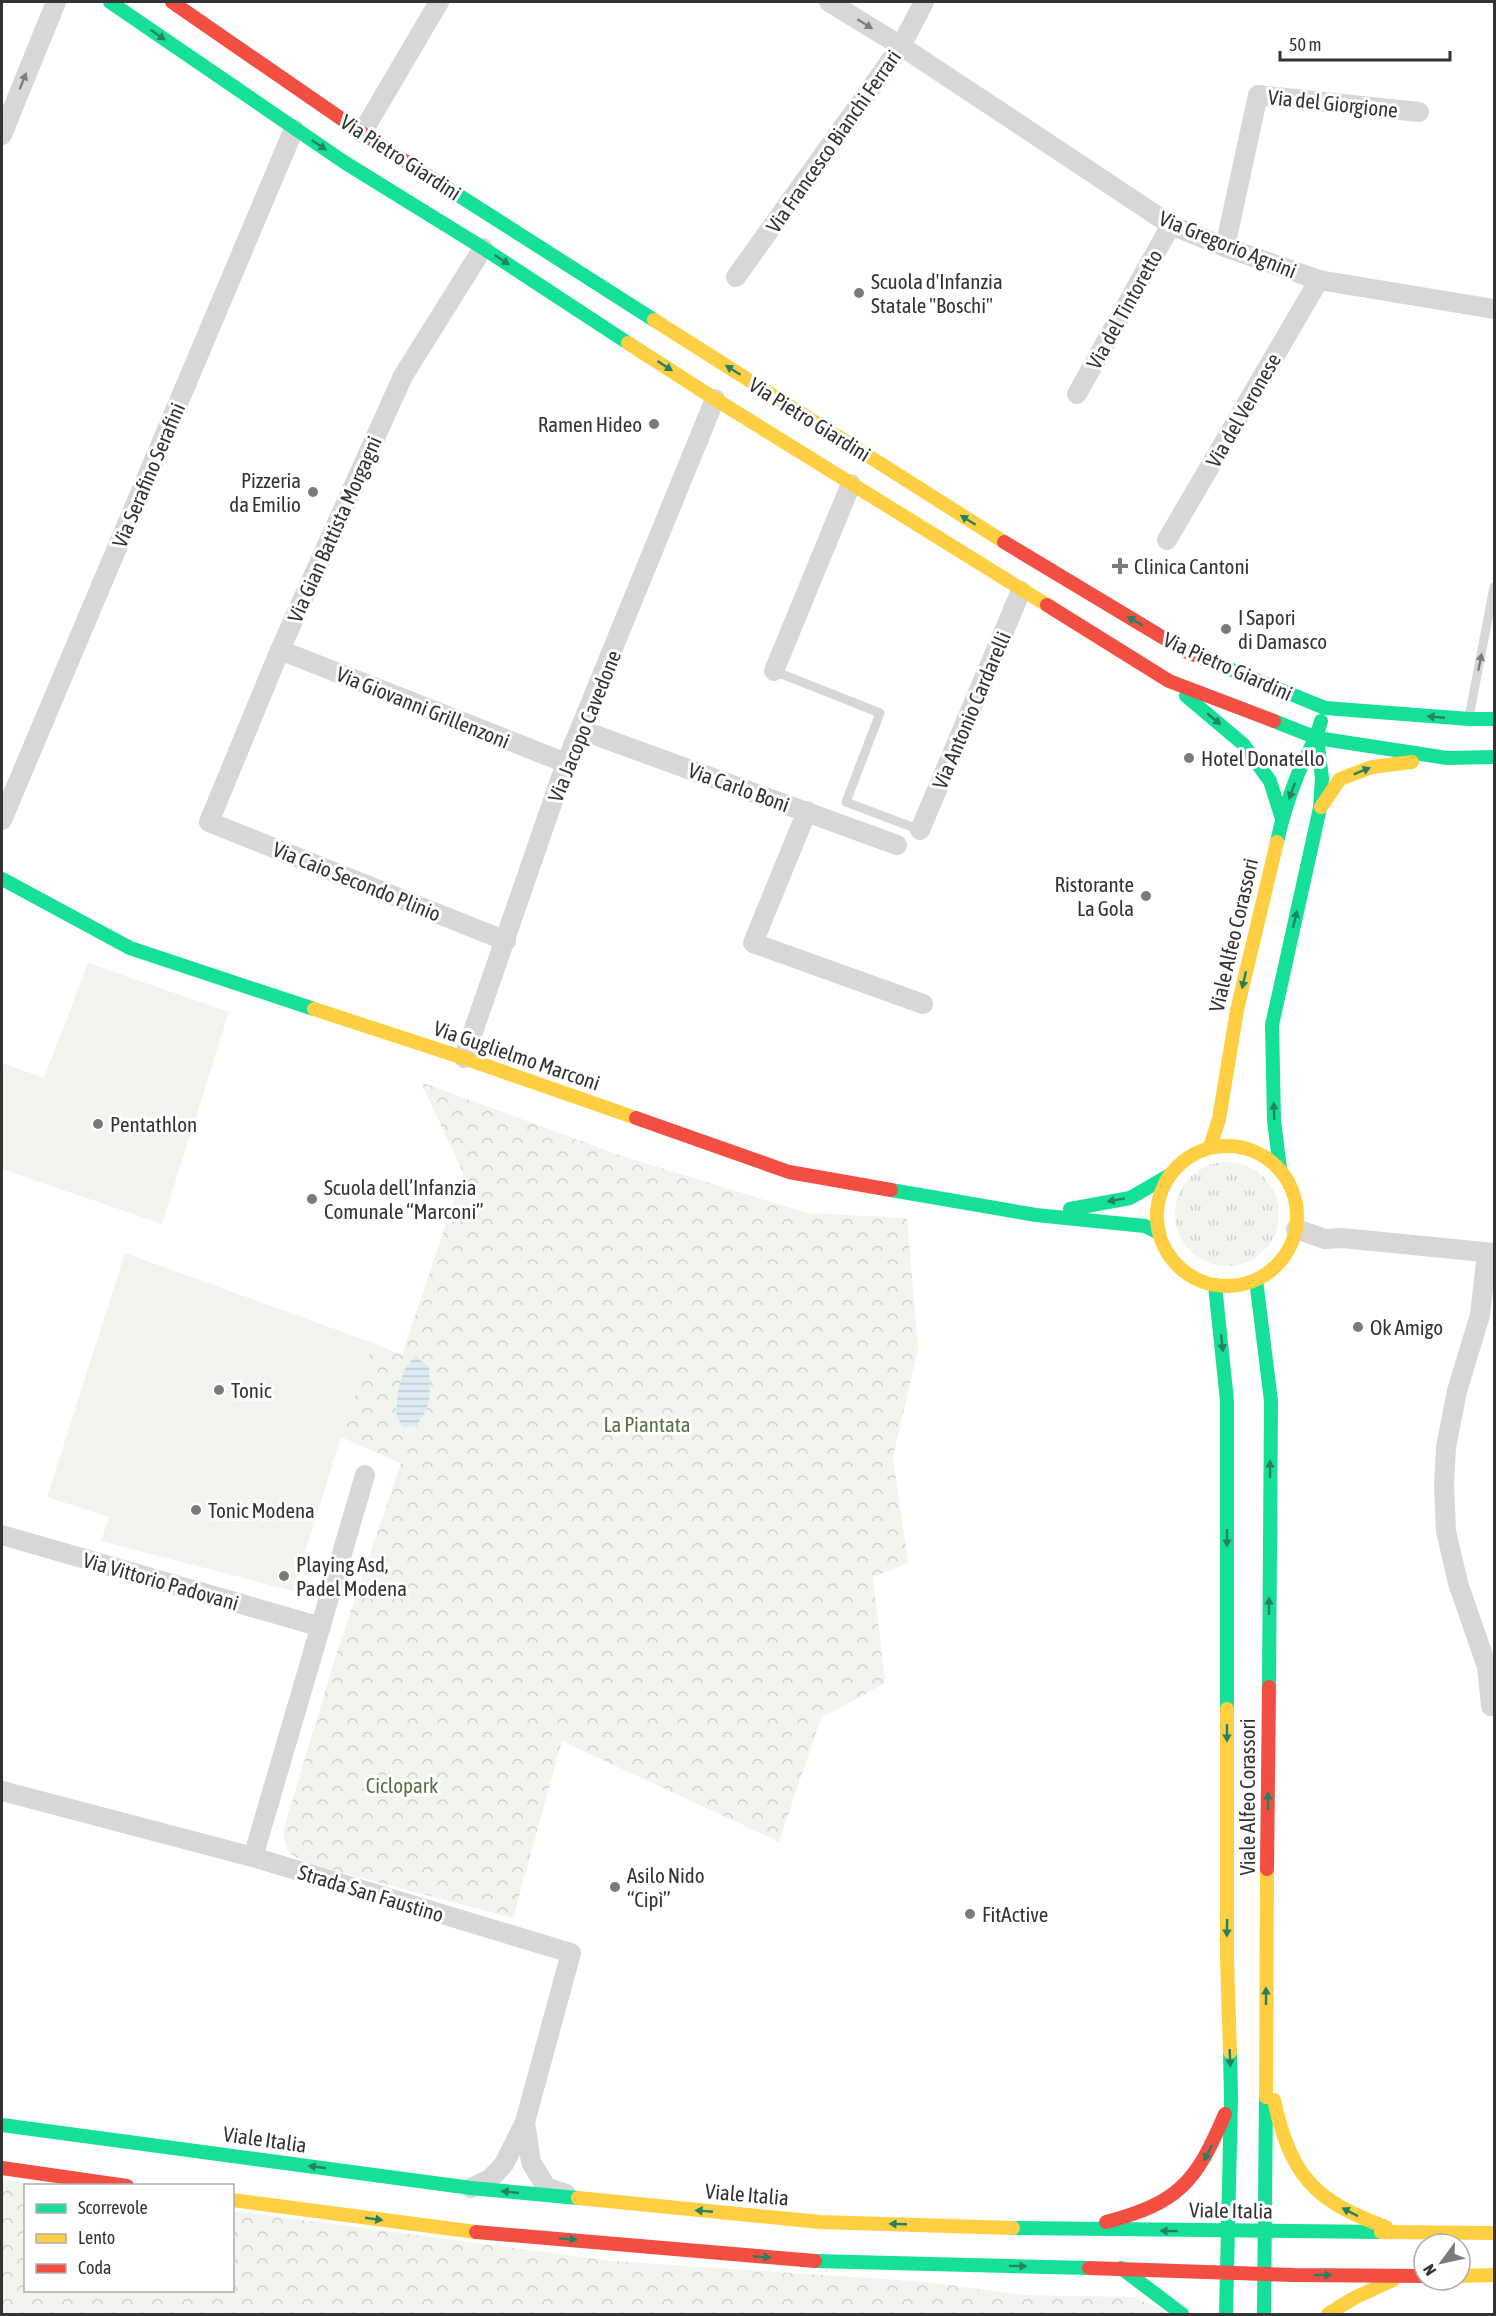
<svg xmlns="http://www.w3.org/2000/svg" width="1496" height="2316" viewBox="0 0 1496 2316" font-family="'Asap Condensed',sans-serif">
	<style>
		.grass { fill: url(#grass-tufts) }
		.forest { fill: url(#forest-crowns) }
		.garden { fill: #f1f5ed }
		.water { fill: url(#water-rules) }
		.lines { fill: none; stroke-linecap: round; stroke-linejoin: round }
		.lane { stroke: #d7d7d7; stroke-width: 9 }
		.street { stroke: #d7d7d7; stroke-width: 20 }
		.fast { stroke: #16e098; stroke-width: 14 }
		.slow { stroke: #ffcf43; stroke-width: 14 }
		.jam { stroke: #f24e42; stroke-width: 14 }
		.oneway { fill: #7d7d7d }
		.oneway2 { fill: #268160 }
		.poi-dot { fill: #7a7a7a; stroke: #fff; stroke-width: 2 }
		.labels { text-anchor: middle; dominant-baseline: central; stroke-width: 6; stroke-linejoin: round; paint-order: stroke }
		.street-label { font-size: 21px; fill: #333; stroke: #fff }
		.poi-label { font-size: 21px; fill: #333; stroke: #fff; text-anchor: start }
		.park-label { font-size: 21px; fill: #56703f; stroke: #fff }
	</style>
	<defs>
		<pattern id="grass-tufts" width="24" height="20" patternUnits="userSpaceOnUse" patternTransform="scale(1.5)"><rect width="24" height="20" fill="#f1f5ed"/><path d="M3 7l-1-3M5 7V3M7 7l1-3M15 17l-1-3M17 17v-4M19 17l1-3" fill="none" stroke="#cfd2cc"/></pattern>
		<pattern id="forest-crowns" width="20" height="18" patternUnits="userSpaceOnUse" patternTransform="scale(1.5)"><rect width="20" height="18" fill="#f1f5ed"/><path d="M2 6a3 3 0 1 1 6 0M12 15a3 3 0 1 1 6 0" fill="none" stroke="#cfd2cc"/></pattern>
		<pattern id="water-rules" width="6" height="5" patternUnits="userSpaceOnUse" patternTransform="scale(1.5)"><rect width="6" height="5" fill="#ddebf3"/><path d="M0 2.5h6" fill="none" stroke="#becad1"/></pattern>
	</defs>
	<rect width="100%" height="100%" fill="#fff"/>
	<circle class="grass" cx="1227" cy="1214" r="52"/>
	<g class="forest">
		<path d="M421,1082L619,1155L807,1213L907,1218L918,1349L893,1457L908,1563L873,1577L885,1683L821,1718L779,1842L562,1741L513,1918L313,1865C292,1857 283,1853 284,1828L338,1649L401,1463L341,1437L373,1343L402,1355L463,1173Z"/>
		<path d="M2,2180L42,2185L26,2186V2290H232L233,2211L612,2261L928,2282L1022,2295L1134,2297L1155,2306L1167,2314H2Z"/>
	</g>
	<g class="garden">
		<path d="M88,963L229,1012L162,1224L2,1169V1063L44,1078Z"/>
		<path d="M125,1253L373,1343L341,1437L293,1591L101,1541L109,1517L47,1497Z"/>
	</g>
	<path class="water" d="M415,1356L429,1367C430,1395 433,1403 416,1426L402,1427L396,1413L398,1391L404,1370Z"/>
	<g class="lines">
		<g class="lane">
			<path d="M774,671L880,713L846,802L920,830"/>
			<path d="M1469,717L1494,587"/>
		</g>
		<g class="street">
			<path d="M829,2L901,46L1171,225L1225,247L1319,280L1494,309"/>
			<path d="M362,133L439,2"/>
			<path d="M2,135L56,2"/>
			<path d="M1225,247L1258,95L1419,112"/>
			<path d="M483,248L403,376L280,650L209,822L506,941"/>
			<path d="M736,277L901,46L924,2"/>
			<path d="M1077,394L1171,225"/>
			<path d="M1167,540L1319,280"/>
			<path d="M280,650L566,763"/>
			<path d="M774,671L851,484"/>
			<path d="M581,730L897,845"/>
			<path d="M807,811L753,943L923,1004"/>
			<path d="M2,820L294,129"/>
			<path d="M920,830L1021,591"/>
			<path d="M464,1058L566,763L715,399"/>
			<path d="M1296,1229L1325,1239L1342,1238L1494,1253"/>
			<path d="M1487,1253L1480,1315L1457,1391L1446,1447L1444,1485L1446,1531L1458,1583L1487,1667L1491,1706"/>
			<path d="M2,1535L321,1627"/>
			<path d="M2,1791L253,1857L571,1953L525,2122L504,2164L490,2179L471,2188"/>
			<path d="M253,1857L365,1475"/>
			<path d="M525,2122L531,2162L546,2187L566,2194"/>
		</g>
		<g class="fast">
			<path d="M110,2L344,162L483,248L628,343"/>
			<path d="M422,172L654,320"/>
			<path d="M1205,659L1325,708L1469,719H1494"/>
			<path d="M1186,696L1243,744L1270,781L1282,819"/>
			<path d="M1274,721L1317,738L1447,758L1494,757"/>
			<path d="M1277,842C1282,819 1289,796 1298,774C1306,755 1316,741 1321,721"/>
			<path d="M2,879L130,948L314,1009"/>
			<path d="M1280,1169L1274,1120L1272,1025L1320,808L1322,778L1317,738"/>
			<path d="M891,1190L1036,1215L1145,1226L1159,1233"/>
			<path d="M1070,1209L1130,1198L1168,1176"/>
			<path d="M1256,1280L1271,1401L1269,1687"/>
			<path d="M1215,1285L1227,1401V1709"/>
			<path d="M2,2125L471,2188L578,2198"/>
			<path d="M1013,2228L1381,2232"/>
			<path d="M815,2261L1089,2268"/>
			<path d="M1121,2268L1182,2314"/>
			<path d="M1226,2314L1231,2099L1230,2052"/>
			<path d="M1264,2314L1266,2097"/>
		</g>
		<g class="slow">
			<path d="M654,320L1004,542"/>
			<path d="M628,343L715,399L1047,605"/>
			<path d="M1321,807L1340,779L1372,767L1412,762"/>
			<path d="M314,1009L464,1058L636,1118"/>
			<circle cx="1227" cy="1216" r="70"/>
			<path d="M1210,1147L1219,1119L1237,1010L1277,842"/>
			<path d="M1227,1709V1958L1230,2052"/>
			<path d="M1266,2097L1267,1869"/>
			<path d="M1274,2100C1291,2176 1314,2201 1386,2227"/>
			<path d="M578,2198L820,2222L1013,2228"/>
			<path d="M232,2200L476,2232"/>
			<path d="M1381,2232L1494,2233"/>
			<path d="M1460,2276L1494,2275"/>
			<path d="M1328,2314L1354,2298L1393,2280"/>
		</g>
		<g class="jam">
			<path d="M172,2L362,133L422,172"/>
			<path d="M1004,542L1187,652L1205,659"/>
			<path d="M1047,605L1169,681L1274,721"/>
			<path d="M636,1118L789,1172L891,1190"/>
			<path d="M1267,1869L1269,1687"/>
			<path d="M2,2168L127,2186"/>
			<path d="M1106,2222C1179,2203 1196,2182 1225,2114"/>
			<path d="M476,2232L815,2261"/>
			<path d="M1089,2268L1293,2275L1424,2276"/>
		</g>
	</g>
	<defs><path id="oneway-solid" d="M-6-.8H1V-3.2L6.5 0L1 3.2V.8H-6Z" transform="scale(1.5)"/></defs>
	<g class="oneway">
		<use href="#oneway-solid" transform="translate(865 24) rotate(32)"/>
		<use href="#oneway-solid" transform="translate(23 81) rotate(-68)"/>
		<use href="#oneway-solid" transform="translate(1480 662) rotate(-79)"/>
	</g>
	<g class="oneway2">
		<use href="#oneway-solid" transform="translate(158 35) rotate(35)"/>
		<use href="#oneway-solid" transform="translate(319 145) rotate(34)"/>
		<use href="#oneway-solid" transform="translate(502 260) rotate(33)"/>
		<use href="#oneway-solid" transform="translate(665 366) rotate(33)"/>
		<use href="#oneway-solid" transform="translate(733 370) rotate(-148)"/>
		<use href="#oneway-solid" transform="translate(968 520) rotate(-148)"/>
		<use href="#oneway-solid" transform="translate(1135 621) rotate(-150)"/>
		<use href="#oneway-solid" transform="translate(1436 717) rotate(-175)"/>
		<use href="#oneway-solid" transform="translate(1214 719) rotate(40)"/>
		<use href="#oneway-solid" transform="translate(1362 771) rotate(-22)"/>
		<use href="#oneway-solid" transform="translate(1292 791) rotate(110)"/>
		<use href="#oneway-solid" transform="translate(1295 919) rotate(-77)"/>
		<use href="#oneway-solid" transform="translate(1244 980) rotate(103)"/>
		<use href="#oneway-solid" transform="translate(1274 1111) rotate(-92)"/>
		<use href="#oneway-solid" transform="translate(1116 1200) rotate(170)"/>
		<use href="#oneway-solid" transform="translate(1222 1343) rotate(84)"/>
		<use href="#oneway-solid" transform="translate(1270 1469) rotate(-90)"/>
		<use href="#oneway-solid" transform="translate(1227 1538) rotate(90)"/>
		<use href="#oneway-solid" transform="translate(1269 1606) rotate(-90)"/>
		<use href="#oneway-solid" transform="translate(1227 1733) rotate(90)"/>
		<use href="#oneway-solid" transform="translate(1268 1801) rotate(-90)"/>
		<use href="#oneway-solid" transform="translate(1227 1928) rotate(91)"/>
		<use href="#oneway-solid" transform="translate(1266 1996) rotate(-90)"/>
		<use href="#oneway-solid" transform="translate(1230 2058) rotate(88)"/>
		<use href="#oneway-solid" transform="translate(1208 2153) rotate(117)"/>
		<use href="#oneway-solid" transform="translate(317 2167) rotate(-172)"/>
		<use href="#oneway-solid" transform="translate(510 2192) rotate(-174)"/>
		<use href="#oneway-solid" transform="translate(704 2211) rotate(-175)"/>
		<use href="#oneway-solid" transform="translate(1350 2212) rotate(-153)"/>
		<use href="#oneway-solid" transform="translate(374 2219) rotate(8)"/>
		<use href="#oneway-solid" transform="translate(898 2224) rotate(-178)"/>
		<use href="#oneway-solid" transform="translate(1169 2231) rotate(-179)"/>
		<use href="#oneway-solid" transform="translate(568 2239) rotate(5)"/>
		<use href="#oneway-solid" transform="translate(762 2257) rotate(5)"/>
		<use href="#oneway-solid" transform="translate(1018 2266) rotate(1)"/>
		<use href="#oneway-solid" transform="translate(1323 2275) rotate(1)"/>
	</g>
	<g class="poi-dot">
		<circle cx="859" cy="293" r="6"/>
		<circle cx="654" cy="424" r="6"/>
		<circle cx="313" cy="492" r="6"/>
		<path d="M1117 557h6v6h6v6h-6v6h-6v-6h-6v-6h6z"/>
		<circle cx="1226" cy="629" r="6"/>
		<circle cx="1189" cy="758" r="6"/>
		<circle cx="1146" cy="896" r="6"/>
		<circle cx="98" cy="1124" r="6"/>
		<circle cx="312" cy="1199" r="6"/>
		<circle cx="1358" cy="1327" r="6"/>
		<circle cx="219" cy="1390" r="6"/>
		<circle cx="196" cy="1510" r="6"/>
		<circle cx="284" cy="1576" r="6"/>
		<circle cx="615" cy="1887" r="6"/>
		<circle cx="970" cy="1914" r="6"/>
	</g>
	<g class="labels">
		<g class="street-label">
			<text transform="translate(1333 103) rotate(6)">Via del Giorgione</text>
			<text transform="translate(833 141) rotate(-55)">Via Francesco Bianchi Ferrari</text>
			<text transform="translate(401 157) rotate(33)">Via Pietro Giardini</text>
			<text transform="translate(1228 244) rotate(22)">Via Gregorio Agnini</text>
			<text transform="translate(1124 309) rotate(-61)">Via del Tintoretto</text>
			<text transform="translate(1243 410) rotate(-60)">Via del Veronese</text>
			<text transform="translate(810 419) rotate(32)">Via Pietro Giardini</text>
			<text transform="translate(148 475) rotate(-67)">Via Serafino Serafini</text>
			<text transform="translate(334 529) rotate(-66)">Via Gian Battista Morgagni</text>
			<text transform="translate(1228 666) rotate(24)">Via Pietro Giardini</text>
			<text transform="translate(423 707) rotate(22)">Via Giovanni Grillenzoni</text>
			<text transform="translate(971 710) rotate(-67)">Via Antonio Cardarelli</text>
			<text transform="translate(584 726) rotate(-68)">Via Jacopo Cavedone</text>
			<text transform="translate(739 787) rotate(20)">Via Carlo Boni</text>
			<text transform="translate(357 881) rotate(22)">Via Caio Secondo Plinio</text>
			<text transform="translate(1233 935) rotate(-77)">Viale Alfeo Corassori</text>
			<text transform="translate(517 1055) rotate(19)">Via Guglielmo Marconi</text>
			<text transform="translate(161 1581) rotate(16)">Via Vittorio Padovani</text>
			<text transform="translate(1247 1797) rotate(-90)">Viale Alfeo Corassori</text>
			<text transform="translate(371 1893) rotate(17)">Strada San Faustino</text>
			<text transform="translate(265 2139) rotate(8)">Viale Italia</text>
			<text transform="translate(747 2194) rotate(5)">Viale Italia</text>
			<text transform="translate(1231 2210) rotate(1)">Viale Italia</text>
		</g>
		<g class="poi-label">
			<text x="871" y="281">Scuola d'Infanzia<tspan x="871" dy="24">Statale "Boschi"</tspan></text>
			<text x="642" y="424" text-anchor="end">Ramen Hideo</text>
			<text x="301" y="480" text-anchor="end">Pizzeria<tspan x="301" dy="24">da Emilio</tspan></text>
			<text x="1134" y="566">Clinica Cantoni</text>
			<text x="1238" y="617">I Sapori<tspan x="1238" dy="24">di Damasco</tspan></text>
			<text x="1201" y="758">Hotel Donatello</text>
			<text x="1134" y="884" text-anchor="end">Ristorante<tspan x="1134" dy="24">La Gola</tspan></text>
			<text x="110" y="1124">Pentathlon</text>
			<text x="324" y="1187">Scuola dell’Infanzia<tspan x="324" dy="24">Comunale “Marconi”</tspan></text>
			<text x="1370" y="1327">Ok Amigo</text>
			<text x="231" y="1390">Tonic</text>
			<text x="208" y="1510">Tonic Modena</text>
			<text x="296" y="1564">Playing Asd,<tspan x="296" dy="24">Padel Modena</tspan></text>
			<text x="627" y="1875">Asilo Nido<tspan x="627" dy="24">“Cipì”</tspan></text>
			<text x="982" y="1914">FitActive</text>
		</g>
		<g class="park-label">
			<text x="647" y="1424">La Piantata</text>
			<text x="402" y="1785">Ciclopark</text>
		</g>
	</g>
	<rect width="1496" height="2316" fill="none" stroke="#333333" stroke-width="6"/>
	<rect x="24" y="2184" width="210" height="108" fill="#ffffff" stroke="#adadad" stroke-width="1.5"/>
	<rect x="36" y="2204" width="30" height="9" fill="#16e098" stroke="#adadad" stroke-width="1.5"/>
	<text x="78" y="2214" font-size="18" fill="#333333">Scorrevole</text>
	<rect x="36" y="2234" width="30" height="9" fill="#ffcf43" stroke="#adadad" stroke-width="1.5"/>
	<text x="78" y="2244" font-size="18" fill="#333333">Lento</text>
	<rect x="36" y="2264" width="30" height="9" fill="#f24e42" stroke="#adadad" stroke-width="1.5"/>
	<text x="78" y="2274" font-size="18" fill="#333333">Coda</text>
	<g transform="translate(1442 2262) rotate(237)"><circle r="28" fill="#ffffff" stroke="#adadad" stroke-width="1.5"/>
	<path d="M0-4.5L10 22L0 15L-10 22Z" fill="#7a7a7a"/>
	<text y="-9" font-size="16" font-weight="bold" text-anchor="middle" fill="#333333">N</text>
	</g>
	<path d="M1280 51v9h170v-9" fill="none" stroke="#333333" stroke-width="3"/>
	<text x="1289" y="51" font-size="18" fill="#333333" stroke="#ffffff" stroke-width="4.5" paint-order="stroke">50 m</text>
</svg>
